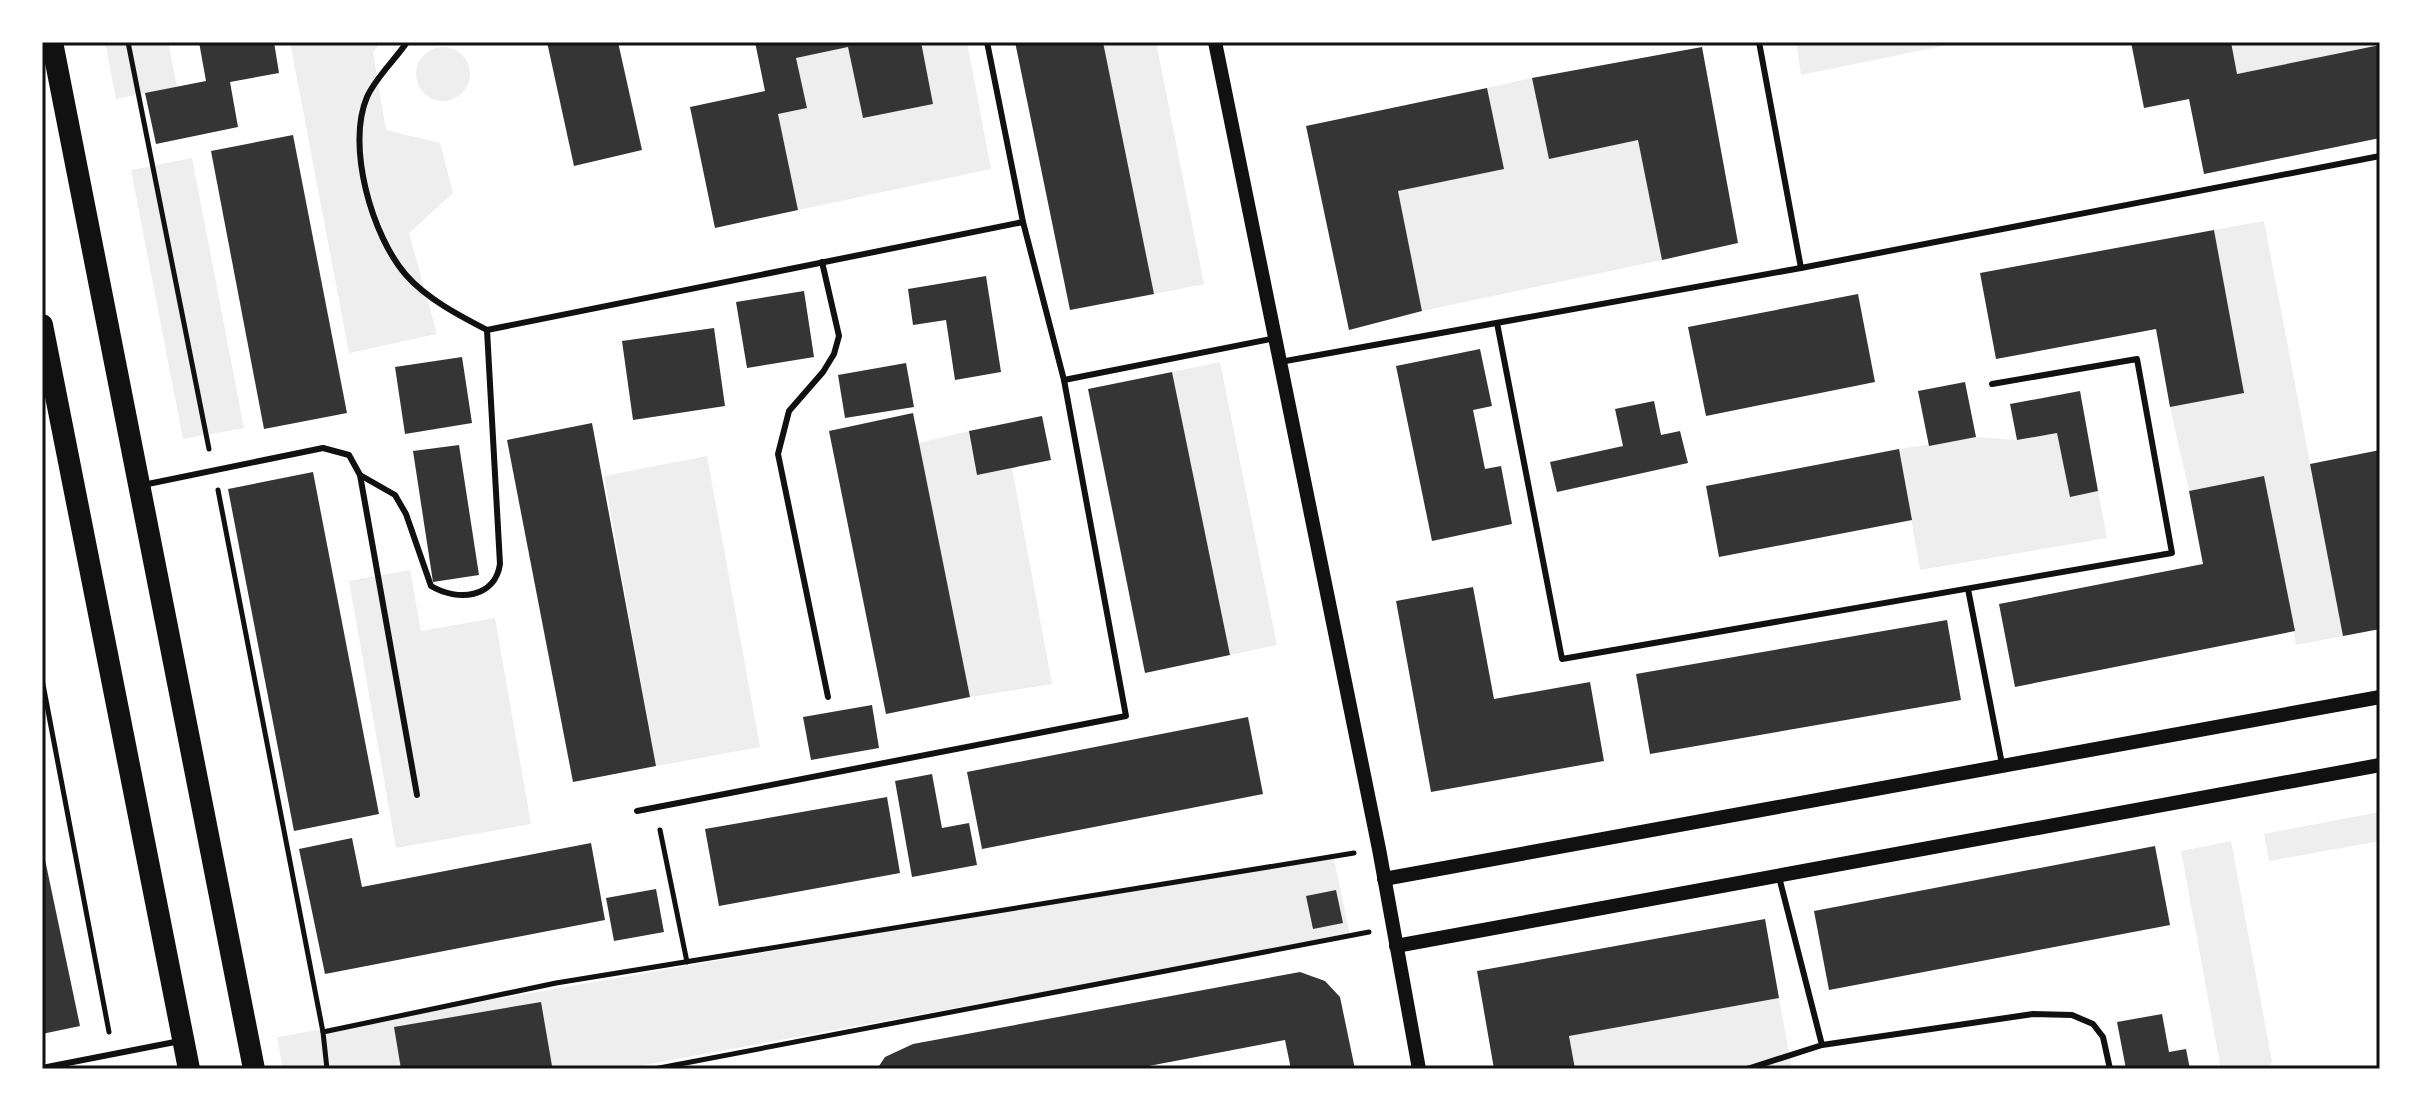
<svg xmlns="http://www.w3.org/2000/svg" width="2422" height="1111" viewBox="0 0 2422 1111" font-family="Karla,sans-serif">
	<style>
		.green { fill: #eee }
		.building { fill: #353535 }
		.lines { fill: none; stroke-linecap: round; stroke-linejoin: round }
		.path { stroke: #111; stroke-width: 5 }
		.service { stroke: #111; stroke-width: 6 }
		.tertiary { stroke: #111; stroke-width: 14 }
		.trunk { stroke: #111; stroke-width: 22 }
		.neatline { fill: none; stroke: #111; stroke-width: 3 }
	</style>
	<rect width="100%" height="100%" fill="#fff"/>
	<g class="green">
		<path d="M105,42H168L177,87L116,99Z"/>
		<path d="M290,42H381L373,52L386,130L440,143L453,193L409,233L437,334L349,353Z"/>
		<path d="M921,42H967L991,169L798,210L778,114L807,108L796,58L848,47L863,118L933,104Z"/>
		<path d="M1103,42H1156L1204,284L1154,294Z"/>
		<path d="M1796,42H1962L1801,75Z"/>
		<path d="M2231,42H2380V45L2237,74Z"/>
		<circle cx="443" cy="74" r="27"/>
		<path d="M1532,78L1549,158L1638,140L1662,260L1422,311L1398,191L1503,169L1487,88Z"/>
		<path d="M192,158L244,428L183,439L131,170Z"/>
		<path d="M2264,221L2343,636L2296,645L2264,477L2189,491L2170,407L2244,393L2214,230Z"/>
		<path d="M1220,362L1277,645L1230,655L1172,372Z"/>
		<path d="M969,431L978,475L1012,468L1052,684L970,697L919,443Z"/>
		<path d="M2057,433L2070,497L2098,491L2107,538L1920,570L1899,449L1976,437L2017,440Z"/>
		<path d="M707,456L760,747L656,766L604,476Z"/>
		<path d="M410,570L421,631L495,618L531,824L396,848L349,581Z"/>
		<path d="M2380,812V841L2269,861L2264,834Z"/>
		<path d="M2231,841L2272,1062L2268,1069H2221L2181,851Z"/>
		<path d="M1333,854L1350,936L621,1069H283L277,1037Z"/>
		<path d="M1779,998L1792,1069H1575L1569,1036Z"/>
	</g>
	<g class="building">
		<path d="M199,42H274L279,73L230,82L238,127L156,144L145,93L206,81Z"/>
		<path d="M547,42H618L642,150L574,166Z"/>
		<path d="M755,42H921L933,104L863,118L848,47L796,58L807,108L778,114L798,210L715,228L690,107L765,91Z"/>
		<path d="M1015,42H1103L1154,294L1070,310Z"/>
		<path d="M2131,42H2231L2237,74L2380,45V138L2204,174L2189,99L2144,108Z"/>
		<path d="M1702,47L1738,243L1662,260L1638,140L1549,159L1532,78Z"/>
		<path d="M1487,88L1504,169L1398,191L1422,311L1349,330L1306,126Z"/>
		<path d="M293,135L347,413L264,429L211,151Z"/>
		<path d="M2214,230L2244,393L2170,407L2156,329L1996,359L1980,273Z"/>
		<path d="M986,276L1001,372L955,380L946,320L913,325L908,289Z"/>
		<path d="M804,291L814,357L747,368L736,302Z"/>
		<path d="M1858,294L1875,382L1706,416L1688,327Z"/>
		<path d="M714,328L725,406L633,420L622,341Z"/>
		<path d="M1480,349L1492,406L1473,410L1485,469L1501,466L1512,524L1432,541L1396,366Z"/>
		<path d="M462,357L472,423L405,434L395,367Z"/>
		<path d="M906,363L914,407L845,418L838,375Z"/>
		<path d="M1172,372L1230,655L1145,673L1088,389Z"/>
		<path d="M1965,382L1976,437L1929,446L1918,391Z"/>
		<path d="M2080,391L2098,491L2070,497L2057,433L2017,440L2010,404Z"/>
		<path d="M1654,401L1661,435L1680,431L1688,463L1557,492L1550,462L1623,446L1615,409Z"/>
		<path d="M913,413L970,697L886,714L829,431Z"/>
		<path d="M1042,416L1051,460L977,475L969,431Z"/>
		<path d="M592,423L656,766L573,782L507,440Z"/>
		<path d="M459,445L479,575L433,582L413,451Z"/>
		<path d="M1899,449L1912,520L1719,557L1706,486Z"/>
		<path d="M2380,450V629L2343,636L2310,464Z"/>
		<path d="M313,472L379,814L294,831L228,489Z"/>
		<path d="M2264,476L2295,631L2015,687L1999,604L2203,564L2189,491Z"/>
		<path d="M1473,587L1494,699L1590,682L1604,761L1431,792L1396,601Z"/>
		<path d="M1947,620L1961,700L1650,754L1636,674Z"/>
		<path d="M872,705L879,748L811,760L803,717Z"/>
		<path d="M1248,717L1263,794L982,849L967,772Z"/>
		<path d="M932,774L942,828L969,823L977,865L912,877L895,781Z"/>
		<path d="M887,797L900,873L719,906L705,829Z"/>
		<path d="M352,838L362,887L591,843L605,920L325,974L299,849Z"/>
		<path d="M2155,846L2170,925L1829,990L1814,911Z"/>
		<path d="M43,850L80,1026L42,1034V851Z"/>
		<path d="M656,889L664,932L614,941L606,898Z"/>
		<path d="M1336,890L1343,923L1313,929L1306,896Z"/>
		<path d="M1765,919L1779,998L1569,1036L1575,1069H1494L1477,971Z"/>
		<path d="M1300,972L1325,981L1340,997L1355,1069H1291L1285,1040L1133,1069H877L885,1057L913,1044Z"/>
		<path d="M541,1002L552,1066L401,1069L394,1027Z"/>
		<path d="M2162,1014L2169,1052L2186,1049L2190,1069H2126L2117,1022Z"/>
	</g>
	<g class="lines">
		<g class="path">
			<path d="M128,42L209,449"/>
			<path d="M218,490L323,1032"/>
			<path d="M42,679L109,1032"/>
			<path d="M660,830L687,962"/>
			<path d="M327,1069L323,1032L556,983L1354,853"/>
			<path d="M654,1069L1369,932"/>
		</g>
		<g class="service">
			<path d="M407,42C395,60 376,77 367,97C346,146 372,236 406,275C427,299 460,316 487,330"/>
			<path d="M987,42L1023,222"/>
			<path d="M1759,42L1801,268"/>
			<path d="M822,262L839,336L834,354L823,372L789,411L778,454L828,697"/>
			<path d="M1497,323L1562,659L2172,553L2137,359L1992,384"/>
			<path d="M1280,362L1801,268L2380,156"/>
			<path d="M360,475L395,495L406,514L431,586C458,602 495,598 500,564L487,330L1023,222L1064,380L1276,338"/>
			<path d="M143,485L323,448L349,455L360,475L417,795"/>
			<path d="M1968,589L2002,764"/>
			<path d="M637,811L1126,716L1064,380"/>
			<path d="M1822,1045L2033,1014L2072,1015L2093,1024L2103,1037L2110,1069"/>
			<path d="M42,1068L180,1041"/>
			<path d="M1747,1069L1822,1045L1779,877"/>
		</g>
		<g class="tertiary">
			<path d="M1215,42L1379,849L1419,1069"/>
			<path d="M1384,879L2380,697"/>
			<path d="M1396,946L2380,765"/>
		</g>
		<g class="trunk">
			<path d="M52,42L254,1069"/>
			<path d="M42,325L189,1069"/>
		</g>
	</g>
	<rect width="2422" height="1111" fill="none" stroke="#ffffff" stroke-width="88"/>
	<rect x="44" y="44" width="2334" height="1023" class="neatline"/>
</svg>
